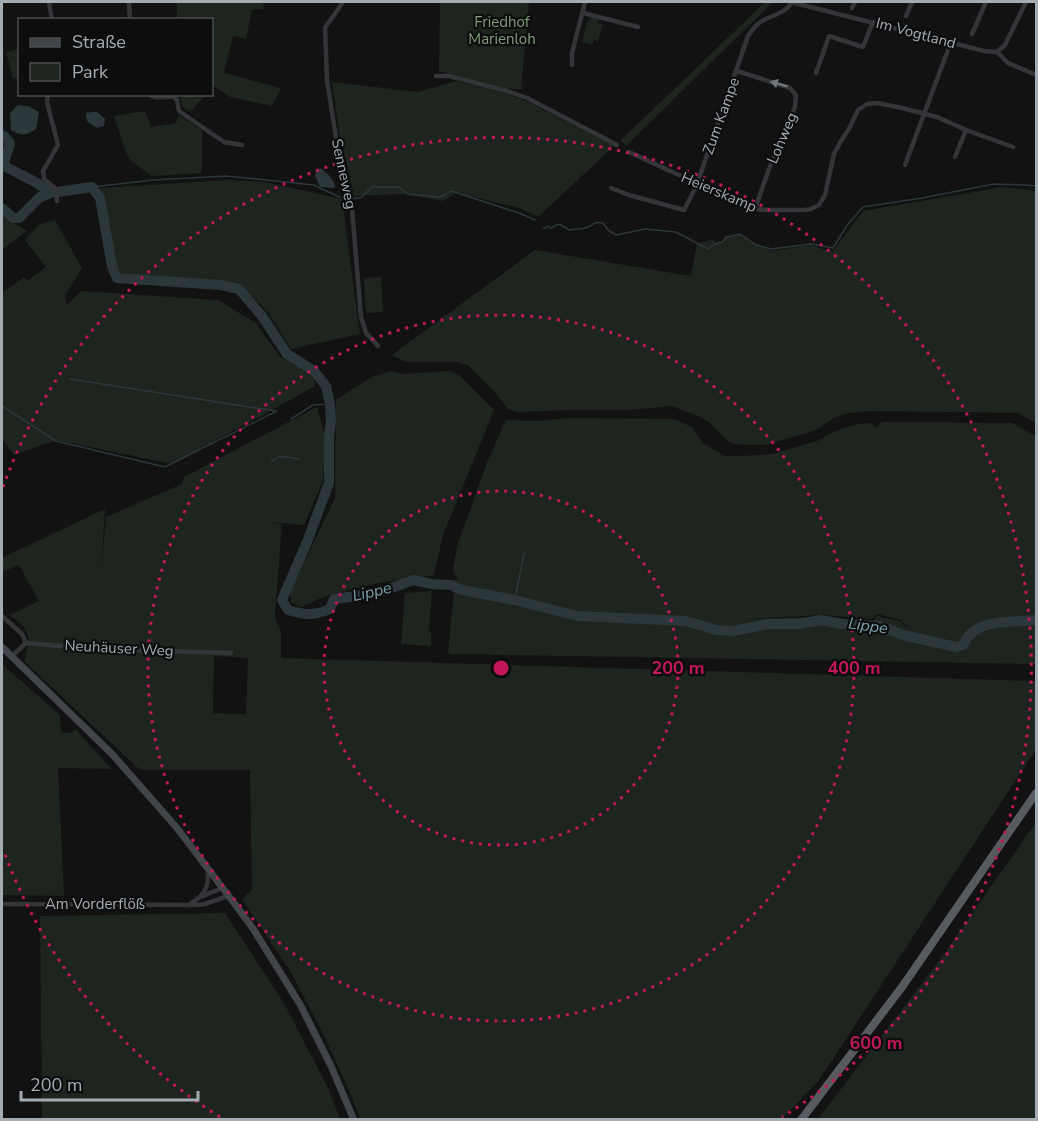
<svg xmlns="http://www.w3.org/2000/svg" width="1038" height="1121" viewBox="0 0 1038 1121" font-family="'Nunito Sans',sans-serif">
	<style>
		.green { fill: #1e251e; fill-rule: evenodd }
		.water { fill: #2c373b }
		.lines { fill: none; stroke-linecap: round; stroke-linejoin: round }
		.stream { stroke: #2c373b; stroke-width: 1.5 }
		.river { stroke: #2c373b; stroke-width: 10 }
		.minor { stroke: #333538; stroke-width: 4.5 }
		.secondary { stroke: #414448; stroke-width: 7 }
		.trunk { stroke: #575b60; stroke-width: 8 }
		.oneway { fill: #71767c }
		.ring { fill: none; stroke: #c2185b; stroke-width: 3; stroke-dasharray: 3 6 }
		.labels { text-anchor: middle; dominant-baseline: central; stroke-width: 4.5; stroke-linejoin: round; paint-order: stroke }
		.park-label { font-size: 15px; fill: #819d7c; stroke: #0d0d0e }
		.street-label { font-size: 15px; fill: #a4acb3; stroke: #0d0d0e }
		.water-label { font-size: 16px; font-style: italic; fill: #7ca0ac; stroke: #0d0d0e }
		.centre { fill: #c2185b; stroke: #0d0d0e; stroke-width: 3 }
		.ring-label { font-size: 18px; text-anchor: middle; font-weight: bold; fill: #c2185b; stroke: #0d0d0e; stroke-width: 4.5; stroke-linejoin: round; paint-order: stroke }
	</style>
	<rect width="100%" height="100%" fill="#121213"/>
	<g class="green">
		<path d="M177,2H263L264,9L252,10L246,39L233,36L224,73L281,88L272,106L230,97L214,86L212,88V20L177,19Z"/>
		<path d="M440,2H529L521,89H508L439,71Z"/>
		<path d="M765,2H773L627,145L620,141Z"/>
		<path d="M592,17L598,19V23L603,24L598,41L594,40L592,44L582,42L587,22Z"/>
		<path d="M19,49V78L13,79L6,52Z"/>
		<path d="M456,81L505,93L526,101L614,146L538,217L520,208L456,193L443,201L403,194L354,196L339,132L332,82L418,92Z"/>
		<path d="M181,95V94L206,95L190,112L182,107Z"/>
		<path d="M145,111L151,127L176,123L179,115L202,130V173L152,176L129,159L126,152L114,116Z"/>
		<path d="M228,180L265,182L342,199L360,334L291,349L268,312L243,287L223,281L117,273L101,188Z"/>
		<path d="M1003,187L1036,191V423L1018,413L872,411L848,413L832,419L816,430L767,445H746L735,444L728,441L708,421L693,414L671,406L630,410H568L517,412L508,409L493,390L468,365L457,362H406L392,355L535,250L691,276L697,244L713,239L716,243L721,242L726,237L740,234L756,244L770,251L811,245L832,252L863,211Z"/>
		<path d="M2,212L14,223L27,231L2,250Z"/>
		<path d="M55,220L82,268L65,296L67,305L81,291L218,300L256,323L280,357L313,372L315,386L265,414L172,464L56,440L14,455L2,438V293L24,277L27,281L46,267L25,240L39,224Z"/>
		<path d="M381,277L383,312L366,313L364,278Z"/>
		<path d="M391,371L402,374L449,371L460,376L494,410L443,535L434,575L378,583L326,596L301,607L291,603L290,592L335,498L336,400L372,377Z"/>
		<path d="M317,407L325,437L323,481L304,525L268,522L282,524L275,613L276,621L281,632V658L1036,681V749L819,1080L782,1119H360L351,1095L324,1036L292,974L242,899L252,890L250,770H140L24,661C31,635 31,631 10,615L39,601L19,565L2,572V558L105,509L101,573L106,517L182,484L184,477ZM214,656L248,658L246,714L213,713Z"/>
		<path d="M568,418L674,419L692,427L702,443L725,456H743L772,454L817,441L836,431L857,424L871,423L876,428L882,422L1012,423L1036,436V664L448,654L455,580H458L453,570L457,546L486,465L506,420L535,421ZM877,614L901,620L909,630L900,621L877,616L873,621L823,617L739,619L824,615L872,619Z"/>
		<path d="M432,591L429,629L431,635V646L401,644L405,593Z"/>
		<path d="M2,664L60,715L61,732L71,733L75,729L112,769L58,768L64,896L2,895Z"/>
		<path d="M1036,822V1119H818L942,957Z"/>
		<path d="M225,913L285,1005L328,1088L340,1119H42L40,916Z"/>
	</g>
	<g class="water">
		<path d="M18,105L28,106L39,112L36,129C26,136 21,136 11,130L10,113Z"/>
		<path d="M92,112H97L105,119L104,126L97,128C90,124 85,122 86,113Z"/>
		<path d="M321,168C327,174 335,179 335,188L320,187L315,176L316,170Z"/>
	</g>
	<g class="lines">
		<g class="stream">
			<path d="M92,187L153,180L226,176L314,185L337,196L348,199"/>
			<path d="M353,198H361L372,187H398L408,194L440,197L451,191L519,213L535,220"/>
			<path d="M543,228L544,229L547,226L551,228C562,221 560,226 570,230C575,228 580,230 585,228C594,226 592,221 603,223L608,230L616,235L645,229L676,232L708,249L715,244L722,242L726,237L740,234L756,245L771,249L811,244L833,248L848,224L863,207L922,198L994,184L1026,185L1036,186"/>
			<path d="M70,379L276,411"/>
			<path d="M2,406L56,441L165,467L277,411"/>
			<path d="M291,419L313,405L330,404"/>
			<path d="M271,462L280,456L299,459"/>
			<path d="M515,600L524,553"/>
		</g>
		<g class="river">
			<path d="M2,135L4,136L10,143L3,166"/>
			<path d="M2,165L37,183L50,193L92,187L100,198L112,266L117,278L221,285L239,289L262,316L287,354L314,371L326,386L330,404L331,421L329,436V483L307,542L282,600L288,610C304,615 314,616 330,609L334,599L378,593L413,580L432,584L451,585L462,590L515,600L578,616L686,621L716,630L733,631L768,624H799L821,620L843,624L880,626L903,635L956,647L963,645C975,617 1011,623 1036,620"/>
			<path d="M2,208L13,218H19L40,197L50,193"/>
		</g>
		<g class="minor">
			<path d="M49,2L52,20"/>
			<path d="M129,2L130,20"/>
			<path d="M343,2L325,28L327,80L336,138L351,196L361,317L366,333L378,346"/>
			<path d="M791,2L984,51L997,52L1008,63L1036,75"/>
			<path d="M852,8L855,2"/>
			<path d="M583,13L638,27"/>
			<path d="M906,16L912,2"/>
			<path d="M972,34L986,2"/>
			<path d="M997,52L1005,45L1026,2"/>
			<path d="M572,65V53L585,2"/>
			<path d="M737,71L790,88L796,95L795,107L769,169L755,209"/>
			<path d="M816,73L829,36L863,47L873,22"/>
			<path d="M436,76H449L507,91L527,98L617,145"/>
			<path d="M48,94L47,102L58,145L43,171L44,179L56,189L57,201"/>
			<path d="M148,94C155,100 165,96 174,97L177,100L179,111L224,142L242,145"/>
			<path d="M629,152L731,199L755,209L768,210H805L811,209L819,205L825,195L834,154L841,141L850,127L858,110L867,104L878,103L902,108L937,117L966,130L1013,147"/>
			<path d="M955,157L966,130"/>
			<path d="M905,165L951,42"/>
			<path d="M611,188L629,195L684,210L696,187L748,36C751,32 754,27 758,24C768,15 785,15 792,2"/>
			<path d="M2,616L22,634L26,643"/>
			<path d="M12,656L26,643L96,649L231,653"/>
			<path d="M203,896L222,888"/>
			<path d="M191,903C204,896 209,887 208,871"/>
			<path d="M2,904L196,905L205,904L228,896"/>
		</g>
		<path class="secondary" d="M2,647L112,754L177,828L234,903L254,930L301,1006L331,1066L354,1120"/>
		<path class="trunk" d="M801,1120L902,987L1036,793"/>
	</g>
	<defs><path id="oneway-solid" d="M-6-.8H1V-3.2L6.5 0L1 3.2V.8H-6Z" transform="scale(1.5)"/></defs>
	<use class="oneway" href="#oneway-solid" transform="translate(779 84) rotate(-164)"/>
	<g class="ring">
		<circle cx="501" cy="668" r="177"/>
		<circle cx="501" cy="668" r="353"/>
		<path d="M220 1117A530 530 0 0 1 3 849M3 487A530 530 0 1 1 782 1117"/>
	</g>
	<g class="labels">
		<g class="park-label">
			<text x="502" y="22">Friedhof<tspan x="502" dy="17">Marienloh</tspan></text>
		</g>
		<g class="street-label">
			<text transform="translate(916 33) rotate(15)">Im Vogtland</text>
			<text transform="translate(721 116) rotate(-70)">Zum Kampe</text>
			<text transform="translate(782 138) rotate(-67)">Lohweg</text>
			<text transform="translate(344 174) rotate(78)">Senneweg</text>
			<text transform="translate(719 192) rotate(23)">Heierskamp</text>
			<text transform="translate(119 648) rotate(3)">Neuhäuser Weg</text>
			<text x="95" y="904">Am Vorderflöß</text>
		</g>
		<g class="water-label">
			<text transform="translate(372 592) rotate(-13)">Lippe</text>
			<text transform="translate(868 626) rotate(8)">Lippe</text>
		</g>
	</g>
	<circle cx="501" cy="668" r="9" class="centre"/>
	<g class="ring-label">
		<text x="678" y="674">200 m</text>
		<text x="854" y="674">400 m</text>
		<text x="876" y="1049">600 m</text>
	</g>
	<rect width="1038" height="1121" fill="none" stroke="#a4acb3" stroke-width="6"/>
	<rect x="18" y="18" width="195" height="78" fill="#0d0d0e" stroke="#494d50" stroke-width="1.5"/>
	<rect x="30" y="38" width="30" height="9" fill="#414448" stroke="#494d50" stroke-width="1.5"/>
	<text x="72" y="48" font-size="18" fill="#a4acb3">Straße</text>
	<rect x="30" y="63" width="30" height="18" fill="#1e251e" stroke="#494d50" stroke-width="1.5"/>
	<text x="72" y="78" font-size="18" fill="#a4acb3">Park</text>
	<path d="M21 1091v9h177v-9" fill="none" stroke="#a4acb3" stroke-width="3"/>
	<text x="30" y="1091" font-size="18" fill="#a4acb3" stroke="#0d0d0e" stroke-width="4.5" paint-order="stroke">200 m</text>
</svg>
